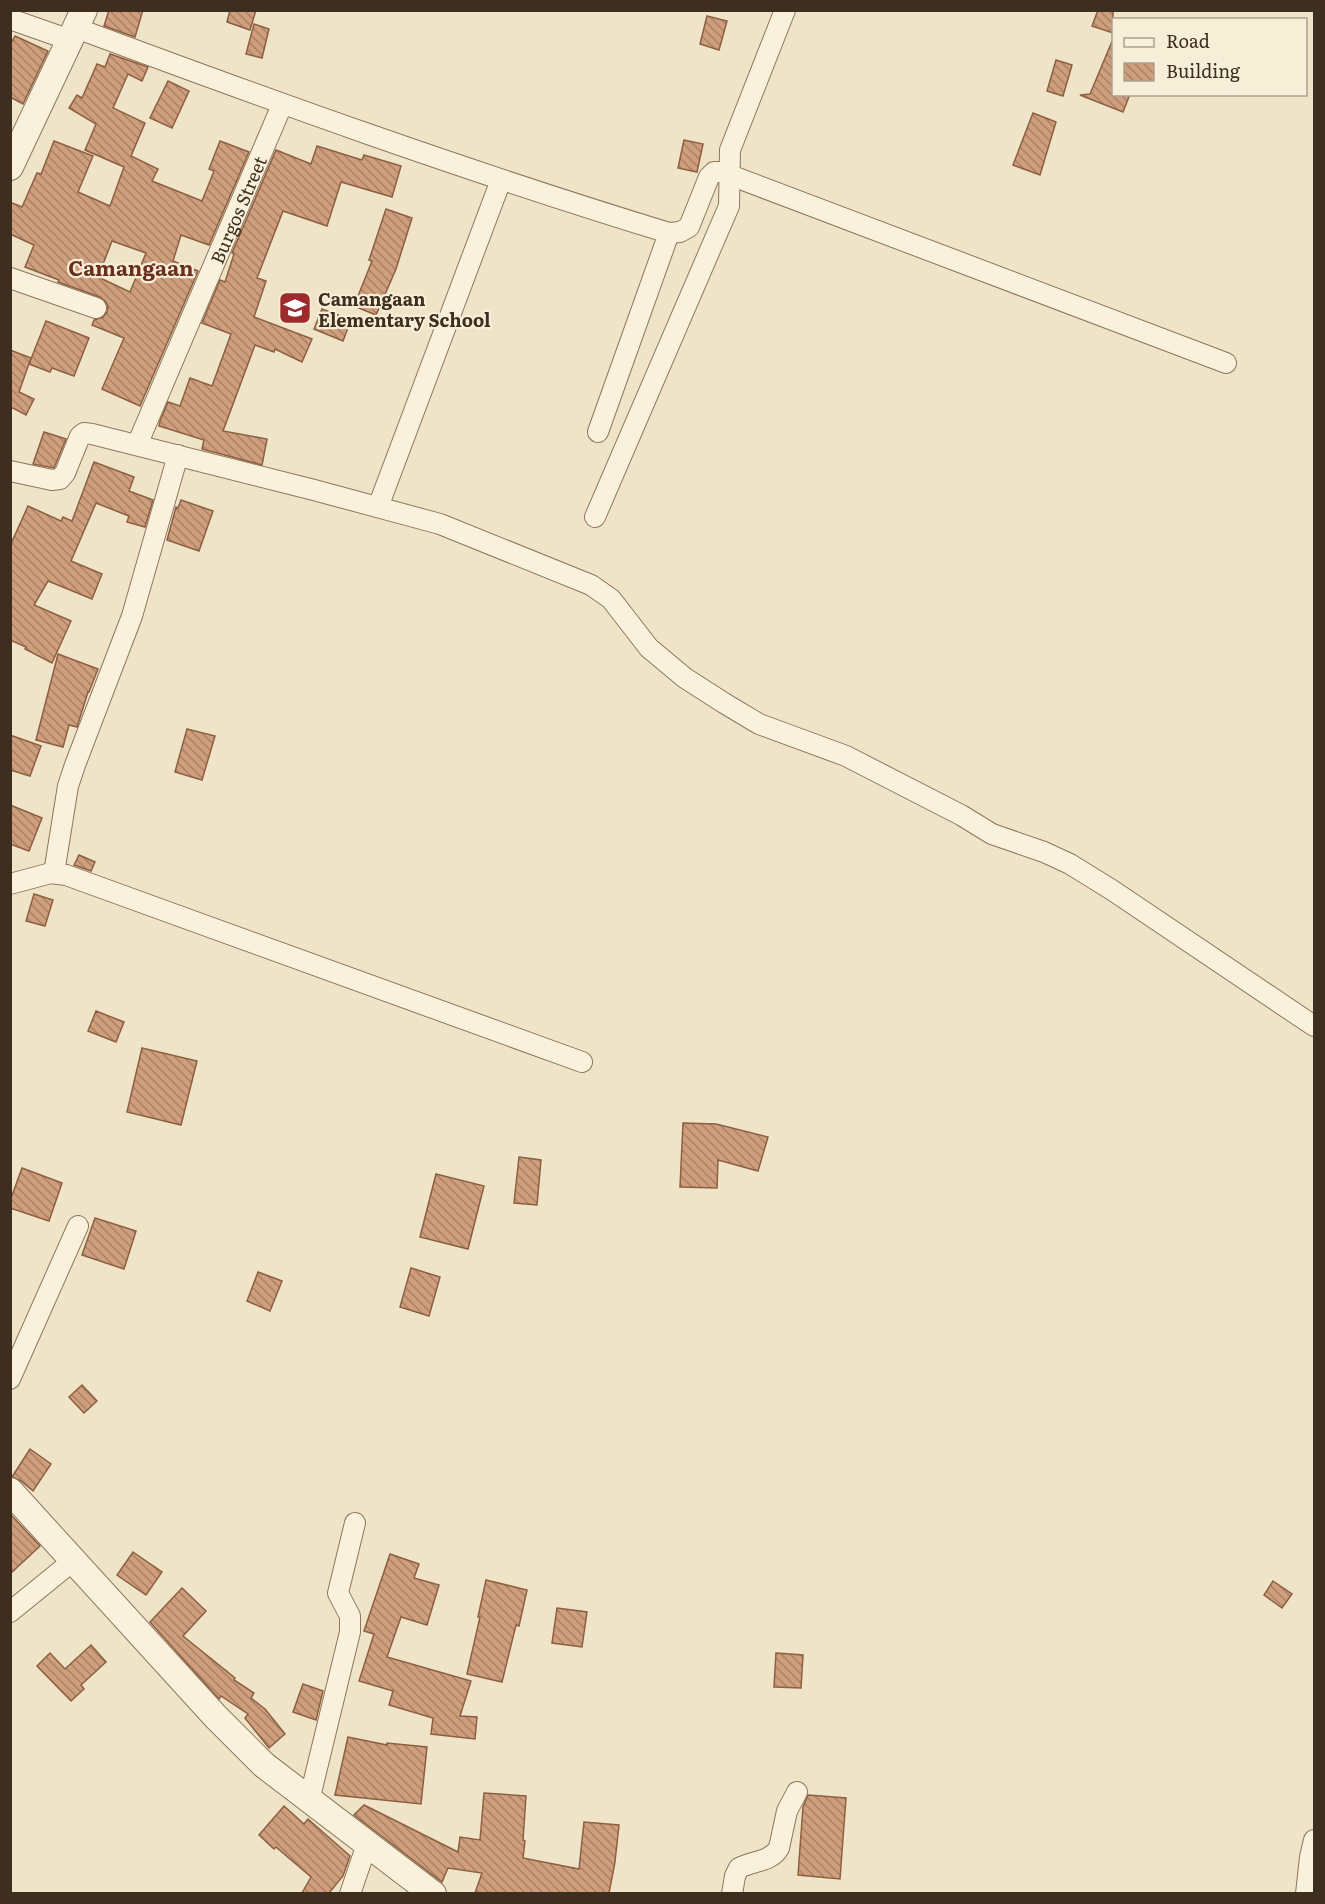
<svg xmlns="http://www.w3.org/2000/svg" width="1325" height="1904" viewBox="0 0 1325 1904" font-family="Literata,serif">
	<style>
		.building { fill: url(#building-back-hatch); stroke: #8d5f41; stroke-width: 1.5; fill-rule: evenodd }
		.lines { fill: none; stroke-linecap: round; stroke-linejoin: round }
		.minor-casing { stroke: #8d765c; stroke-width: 22 }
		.tertiary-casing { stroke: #8d765c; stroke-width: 28 }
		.minor { stroke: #faf1dc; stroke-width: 20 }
		.tertiary { stroke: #faf1dc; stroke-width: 26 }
		.labels { text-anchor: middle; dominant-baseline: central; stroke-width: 4.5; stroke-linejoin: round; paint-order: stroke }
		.street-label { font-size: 18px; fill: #3d2e20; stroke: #f7eed8 }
		.poi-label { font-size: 18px; font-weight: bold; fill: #3d2e20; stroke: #f7eed8; text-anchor: start }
		.quarter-label { font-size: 21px; font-weight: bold; fill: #6b2e1e; stroke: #f7eed8 }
	</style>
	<defs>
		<pattern id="building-back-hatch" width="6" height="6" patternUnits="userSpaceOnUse" patternTransform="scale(1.5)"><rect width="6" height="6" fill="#cf9f7d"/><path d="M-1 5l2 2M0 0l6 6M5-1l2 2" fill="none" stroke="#a98266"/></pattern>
	</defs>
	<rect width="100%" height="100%" fill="#f0e4c8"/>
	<g class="building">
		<path d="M109,10H143L135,37L104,26Z"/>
		<path d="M230,10H256L250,30L227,22Z"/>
		<path d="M1098,10H1113V33L1092,26Z"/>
		<path d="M707,16L727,21L719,50L700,44Z"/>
		<path d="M254,24L269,29L262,58L246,54Z"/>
		<path d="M15,36L48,51L23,104L10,97V45Z"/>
		<path d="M1113,39V94H1130L1123,112L1080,95L1090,94Z"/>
		<path d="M110,54L148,67L142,81L128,74L113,108L145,123L131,156L158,169L152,181L202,201L214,171L209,169L220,141L249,152L209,245L181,235L173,261L198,271L140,406L102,389L124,338L92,325L94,320L103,317L107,312L108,306L105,301L100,297L58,282L59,280L25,267L34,245L10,234V202L22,207L37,173L41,174L54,141L93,156L78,192L110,206L124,167L85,150L96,124L69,108L77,95L82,98L97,64L105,67ZM112,241L146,253L130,292L98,277Z"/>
		<path d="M1056,60L1072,65L1063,96L1047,91Z"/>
		<path d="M168,81L189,91L172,128L150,118Z"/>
		<path d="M1033,113L1056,122L1040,175L1013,165Z"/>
		<path d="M684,140L703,144L697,172L678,168Z"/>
		<path d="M317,146L362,160L364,155L401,166L392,197L341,182L327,226L283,211L257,278L266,281L254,317L312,339L302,362L275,349L274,352L255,345L223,431L267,439L262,465L202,449L204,440L159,426L160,421L168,402L180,406L190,378L212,386L231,334L202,323L220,280L225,282L234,254L232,253L276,150L311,164Z"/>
		<path d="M386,209L412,218L396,269L376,315L354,306L372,261L369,260Z"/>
		<path d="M322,309L351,320L343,341L314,329Z"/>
		<path d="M46,321L89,338L74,376L52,368L50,372L29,364Z"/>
		<path d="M10,350L31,358L19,392L34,399L26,415L13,408L10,409Z"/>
		<path d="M44,432L66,439L54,468L33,464Z"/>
		<path d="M94,462L134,477L129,491L153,500L145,527L127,522L129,516L96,503L71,561L102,574L92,599L48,581L34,605L71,621L52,663L25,649L26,647L10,640V546L28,506L61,521L63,517L72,521Z"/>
		<path d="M181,500L213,511L199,551L167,540L176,507L178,508Z"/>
		<path d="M58,654L98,669L89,692H88L77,727L69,725L63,747L36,740Z"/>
		<path d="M187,729L215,736L202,780L175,772Z"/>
		<path d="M10,735L41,746L30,776L10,770Z"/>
		<path d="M10,805L42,818L29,851L10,844Z"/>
		<path d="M79,855L95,862L91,871L74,865Z"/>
		<path d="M34,894L53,900L45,926L26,921Z"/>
		<path d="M96,1011L124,1022L116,1042L88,1031Z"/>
		<path d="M142,1048L197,1061L181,1125L127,1112Z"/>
		<path d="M683,1123L716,1124L768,1137L758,1171L718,1160L717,1188L680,1187Z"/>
		<path d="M519,1157L541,1160L537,1205L514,1203Z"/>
		<path d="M22,1168L62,1183L49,1221L10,1208V1201Z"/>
		<path d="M436,1174L484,1186L468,1249L420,1237Z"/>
		<path d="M95,1218L136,1231L124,1269L82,1255Z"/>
		<path d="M411,1268L440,1277L429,1316L400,1307Z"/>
		<path d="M258,1272L282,1281L270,1311L247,1301Z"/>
		<path d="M82,1385L97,1401L84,1413L69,1397Z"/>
		<path d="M30,1449L51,1464L33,1491L21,1481L12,1477Z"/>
		<path d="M10,1514L40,1546L10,1574Z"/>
		<path d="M133,1552L162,1572L146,1595L117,1575Z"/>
		<path d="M390,1554L419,1564L414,1578L439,1585L427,1625L401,1617L387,1657L471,1681L460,1716L477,1717L475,1739L431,1734L433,1718L389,1705L393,1691L359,1681L374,1634L364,1631Z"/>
		<path d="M486,1580L527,1590L519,1626L516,1625L502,1682L467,1674L480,1617H478Z"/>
		<path d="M1273,1581L1292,1594L1282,1608L1264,1595Z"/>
		<path d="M182,1588L206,1611L183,1636L235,1678L234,1680L254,1693L251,1698L265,1709L285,1734L269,1748L245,1718L248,1714L221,1696L219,1699L150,1622Z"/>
		<path d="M557,1608L587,1612L582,1647L552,1643Z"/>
		<path d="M91,1645L106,1662L81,1685L84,1689L71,1701L37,1666L50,1653L65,1669Z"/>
		<path d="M776,1653L803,1655L801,1688L774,1687Z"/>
		<path d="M303,1684L323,1691L316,1720L293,1712Z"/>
		<path d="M348,1737L387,1745V1743L427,1747L421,1804L335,1795Z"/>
		<path d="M484,1793L526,1796L523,1840L525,1841L523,1858L579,1869L584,1822L619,1825L615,1862L609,1893H475L482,1873L448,1868L442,1882L354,1815L364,1805L458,1852L460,1837L480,1840Z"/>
		<path d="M808,1795L846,1798L840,1879L798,1875L803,1807Z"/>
		<path d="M284,1806L304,1824L308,1819L350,1856L343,1876L329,1893H302L311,1877L276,1847L274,1849L259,1835Z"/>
	</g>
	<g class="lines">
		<defs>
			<g id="minor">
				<path d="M10,19L70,40"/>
				<path d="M76,28C272,101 469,172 669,233L680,232L689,227L709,177L714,172H722L1226,363"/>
				<path d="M10,278L96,308"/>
				<path d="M598,432L669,233"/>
				<path id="s1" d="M137,445L282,105"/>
				<path d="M10,471L52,480L60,479L65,473L80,436L84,433L92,434L314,490L440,524L591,585L611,599L649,648L685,678L724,703L759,724L846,756L961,815L992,834L1044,852L1070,864L1112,890L1314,1026"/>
				<path d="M378,507L501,180"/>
				<path d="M595,517L729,206L730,150L785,10"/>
				<path d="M54,873L68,786L75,765L132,616L178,455"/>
				<path d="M10,884L51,873L66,875L582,1062"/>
				<path d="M10,1379L78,1226"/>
				<path d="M10,1612L74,1560"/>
				<path d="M309,1801L350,1632V1616L338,1593L355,1523"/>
				<path d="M350,1894L367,1844"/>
				<path d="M732,1894L735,1876L739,1868C752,1861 771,1862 779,1848L787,1811L797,1792"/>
				<path d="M1306,1894L1310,1857L1314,1840"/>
			</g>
			<g id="tertiary">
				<path d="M10,167L84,10"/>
				<path d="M10,1491L215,1716L264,1765L433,1894"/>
			</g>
		</defs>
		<use href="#minor" class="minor-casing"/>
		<use href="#tertiary" class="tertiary-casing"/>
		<use href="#minor" class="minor"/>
		<use href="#tertiary" class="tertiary"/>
	</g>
	<defs>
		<symbol id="school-square" viewBox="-11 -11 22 22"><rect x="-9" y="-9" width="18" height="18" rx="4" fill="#9e2a2b" stroke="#f7eed8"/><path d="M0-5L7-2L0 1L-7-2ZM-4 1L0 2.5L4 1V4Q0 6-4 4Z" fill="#fff"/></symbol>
	</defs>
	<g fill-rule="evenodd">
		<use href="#school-square" x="276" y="289" width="38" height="38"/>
	</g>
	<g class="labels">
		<g class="street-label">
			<text stroke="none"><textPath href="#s1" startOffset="256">Burgos Street</textPath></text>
		</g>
		<g class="poi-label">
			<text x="318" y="298">Camangaan<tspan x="318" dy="21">Elementary School</tspan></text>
		</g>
		<g class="quarter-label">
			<text x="131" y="266">Camangaan</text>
		</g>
	</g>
	<rect width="1325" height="1904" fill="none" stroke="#3d2e20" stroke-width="24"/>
	<rect x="1112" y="18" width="195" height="78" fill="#f7eed8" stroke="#ada18e" stroke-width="1.5"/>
	<rect x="1124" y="38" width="30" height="9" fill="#faf1dc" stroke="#ada18e" stroke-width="1.5"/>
	<text x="1166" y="48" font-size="18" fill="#3d2e20">Road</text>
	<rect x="1124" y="63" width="30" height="18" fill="url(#building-back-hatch)" stroke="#ada18e" stroke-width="1.5"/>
	<text x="1166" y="78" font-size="18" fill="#3d2e20">Building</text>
</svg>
